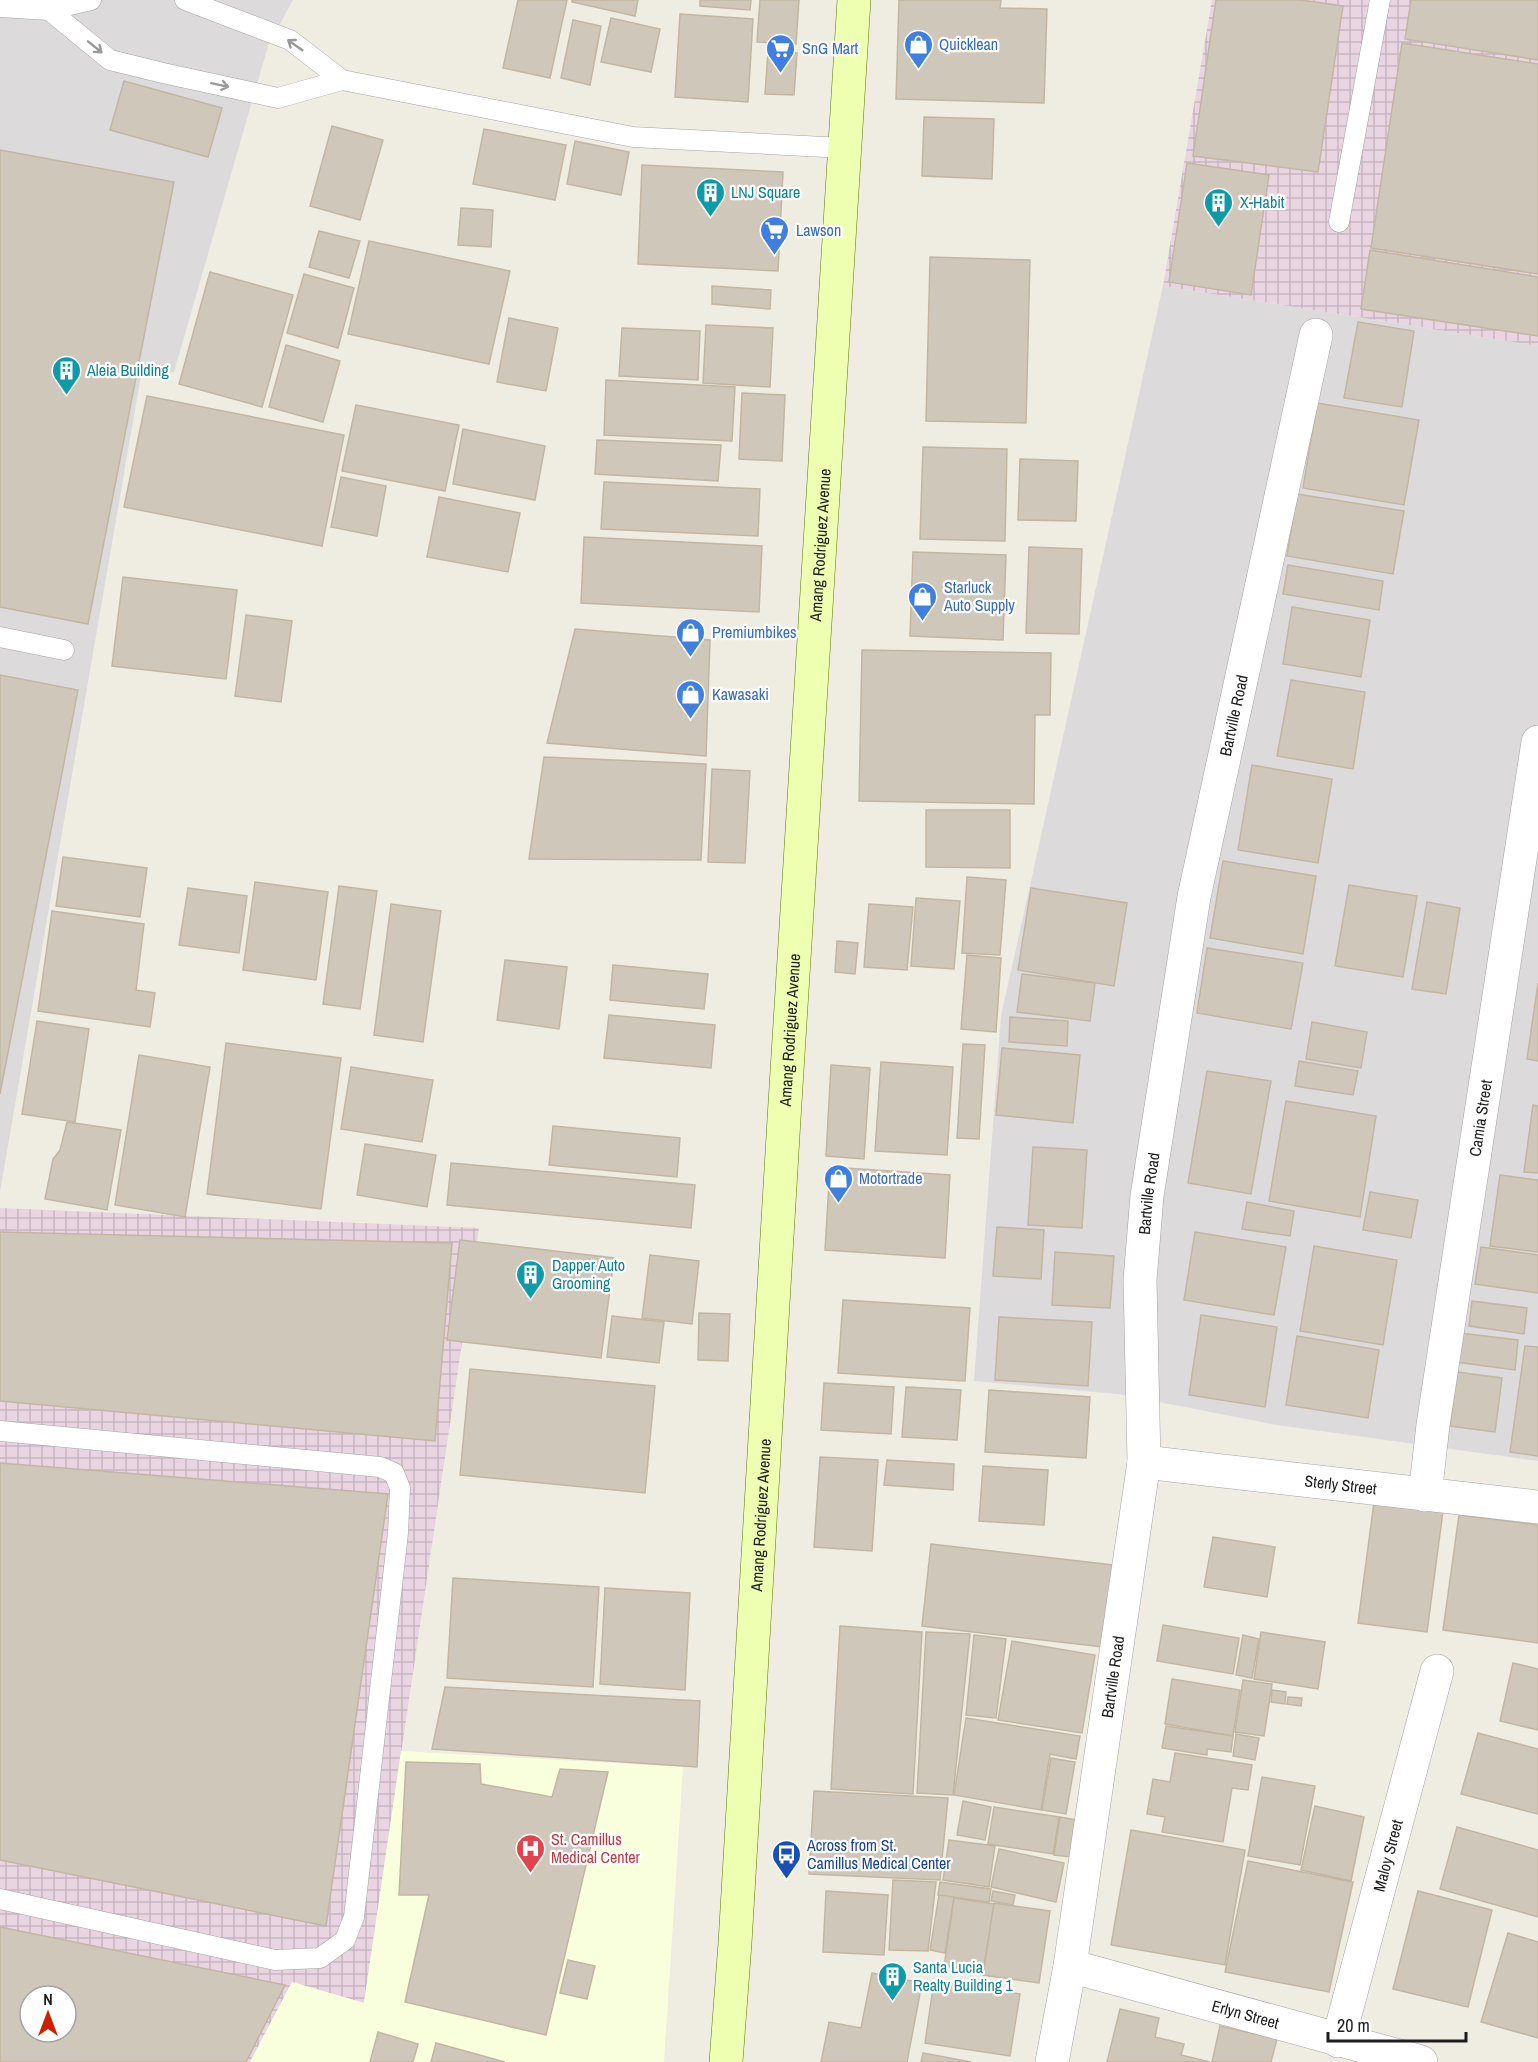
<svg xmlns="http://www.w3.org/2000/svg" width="1538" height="2062" viewBox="0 0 1538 2062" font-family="'Archivo Narrow',sans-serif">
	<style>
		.residential { fill: #dcdada }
		.industrial { fill: url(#industrial-grid); fill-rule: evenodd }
		.education { fill: #f9ffdc }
		.building { fill: #d0c7bb; stroke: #c2b6a3; stroke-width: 1.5; fill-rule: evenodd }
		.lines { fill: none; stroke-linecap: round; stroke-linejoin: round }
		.service-casing { stroke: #a4a4a4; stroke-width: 21 }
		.minor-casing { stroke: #a4a4a4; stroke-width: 34 }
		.secondary-casing { stroke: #587900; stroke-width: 34 }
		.service { stroke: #fff; stroke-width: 20 }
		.minor { stroke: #fff; stroke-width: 33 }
		.secondary { stroke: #eeffb1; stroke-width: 33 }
		.oneway { stroke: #999 }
		.labels { text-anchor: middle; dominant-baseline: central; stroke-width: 4.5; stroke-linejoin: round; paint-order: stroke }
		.shop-label { font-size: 16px; fill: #366cbe; stroke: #fff; text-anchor: start }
		.culture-label { font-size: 16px; fill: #0d838f; stroke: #fff; text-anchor: start }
		.street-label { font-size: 16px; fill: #1d1d1d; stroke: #fff }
		.health-label { font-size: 16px; fill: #be3a42; stroke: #fff; text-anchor: start }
		.transit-label { font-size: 16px; fill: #164399; stroke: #fff; text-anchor: start }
	</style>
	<defs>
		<pattern id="industrial-grid" width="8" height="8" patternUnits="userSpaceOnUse" patternTransform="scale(1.5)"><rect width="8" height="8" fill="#e9d4e2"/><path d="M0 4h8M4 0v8" fill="none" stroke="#c7b6c1"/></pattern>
	</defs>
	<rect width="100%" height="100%" fill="#efede2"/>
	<g class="residential">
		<path d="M0,0H293L268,46L174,372L141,375L0,1192Z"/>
		<path d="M1163,286L1538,346V1461L1277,1425L1118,1394L974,1381L1001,1016Z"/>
	</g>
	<g class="industrial">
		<path d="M1212,0H1538V346L1163,286Z"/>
		<path d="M0,1208L479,1228L364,2003L292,1982L250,2062H0ZM30,1996H66V2032H30Z"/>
	</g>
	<path class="education" d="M401,1751L683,1767L664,2062H250L292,1982L364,2003Z"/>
	<g class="building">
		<path d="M518,0H567L550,78L503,68Z"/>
		<path d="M572,0H638L635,16L572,2Z"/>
		<path d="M700,0H751L750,10L700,6Z"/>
		<path d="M760,0H799L796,44L757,42Z"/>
		<path d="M899,0H1001L1000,8L1047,9L1044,103L896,99Z"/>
		<path d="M1216,0H1301L1343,6L1318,172L1193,156Z"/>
		<path d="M1411,0H1538V60L1405,39Z"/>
		<path d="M680,14L753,19L748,102L675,97Z"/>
		<path d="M611,18L660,29L651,72L601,62Z"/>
		<path d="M573,20L601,26L590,85L561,78Z"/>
		<path d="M1402,43L1538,64V274L1371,248Z"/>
		<path d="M768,52L797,53L794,95L765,94Z"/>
		<path d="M124,81L222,108L208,157L110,130Z"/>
		<path d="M924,117L994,119L992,179L922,176Z"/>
		<path d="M332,126L383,140L360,220L310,206Z"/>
		<path d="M484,129L566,145L555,200L473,184Z"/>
		<path d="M575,141L629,152L621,195L567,184Z"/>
		<path d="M0,150L174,182L88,624L0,607Z"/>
		<path d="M1187,163L1269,175L1251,295L1169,282Z"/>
		<path d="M642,165L783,172L778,271L638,264Z"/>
		<path d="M461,208L493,210L491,247L458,245Z"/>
		<path d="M319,231L360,241L349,278L309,267Z"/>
		<path d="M369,241L510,271L489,364L348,334Z"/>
		<path d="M1370,250L1538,277V336L1361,309Z"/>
		<path d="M930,257L1030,260L1026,423L926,421Z"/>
		<path d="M210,272L293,295L262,407L179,384Z"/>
		<path d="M304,274L354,288L338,348L287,333Z"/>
		<path d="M712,286L771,290L770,309L712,304Z"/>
		<path d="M509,318L558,328L546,391L497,382Z"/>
		<path d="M1358,322L1414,331L1402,407L1344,398Z"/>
		<path d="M706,325L773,328L770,387L703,383Z"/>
		<path d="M622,328L700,331L698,380L619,376Z"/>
		<path d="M286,345L340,361L323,422L269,407Z"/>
		<path d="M606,380L735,387L732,441L604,435Z"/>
		<path d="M742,393L785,395L782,461L739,459Z"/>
		<path d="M147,396L344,435L322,546L124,507Z"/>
		<path d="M1317,403L1419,420L1404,505L1303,488Z"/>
		<path d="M356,405L459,425L445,491L342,471Z"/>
		<path d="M463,429L545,446L535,500L453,484Z"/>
		<path d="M597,440L721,445L718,481L595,474Z"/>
		<path d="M923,447L1007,449L1005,541L920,539Z"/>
		<path d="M1020,459L1078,461L1076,521L1018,520Z"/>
		<path d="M341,477L386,486L377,536L331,527Z"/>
		<path d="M604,482L760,489L758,536L601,529Z"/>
		<path d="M1297,494L1404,511L1393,574L1287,556Z"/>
		<path d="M439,497L520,513L508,572L427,557Z"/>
		<path d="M584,537L762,546L759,612L581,603Z"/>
		<path d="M1029,547L1082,549L1079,634L1026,633Z"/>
		<path d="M913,552L1006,555L1003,640L910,636Z"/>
		<path d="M1288,565L1383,581L1379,610L1283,594Z"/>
		<path d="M123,577L237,590L226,679L112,666Z"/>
		<path d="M1292,607L1370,620L1361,677L1283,664Z"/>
		<path d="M246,615L292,621L281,702L235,696Z"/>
		<path d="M575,629L710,640L706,756L547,743Z"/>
		<path d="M862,650L1051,653L1050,715H1035L1034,804L859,801Z"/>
		<path d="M0,675L78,690L0,1094Z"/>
		<path d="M1291,680L1365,692L1353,769L1277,756Z"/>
		<path d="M544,757L706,764L701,860L529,859Z"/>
		<path d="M1252,765L1332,779L1318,863L1238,850Z"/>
		<path d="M712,769L750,771L745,863L708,862Z"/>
		<path d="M926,810H1010V868L926,867Z"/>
		<path d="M63,857L147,868L140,917L56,906Z"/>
		<path d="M1223,861L1316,876L1303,954L1210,938Z"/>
		<path d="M967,877L1006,880L1000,955L962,953Z"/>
		<path d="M255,882L328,892L316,980L243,970Z"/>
		<path d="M1349,885L1417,896L1403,977L1335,966Z"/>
		<path d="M339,886L377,891L360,1009L323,1004Z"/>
		<path d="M188,888L247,896L239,953L179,945Z"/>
		<path d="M1031,888L1127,903L1114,986L1018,970Z"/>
		<path d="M916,898L960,901L954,969L911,966Z"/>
		<path d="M1427,902L1460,908L1446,994L1412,989Z"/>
		<path d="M391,904L441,911L423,1042L374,1035Z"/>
		<path d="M869,904L913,907L907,970L864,967Z"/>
		<path d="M52,911L144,924L136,990L155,993L150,1027L38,1011Z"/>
		<path d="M837,941L858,943L855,974L835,972Z"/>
		<path d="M1207,948L1303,963L1291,1029L1197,1013Z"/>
		<path d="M967,955L1001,958L996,1032L961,1029Z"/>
		<path d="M505,960L567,967L559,1029L497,1020Z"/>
		<path d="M613,965L708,974L704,1009L610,1000Z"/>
		<path d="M1022,974L1095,983L1090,1021L1017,1012Z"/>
		<path d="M1538,983V1061L1527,1059Z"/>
		<path d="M609,1015L715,1025L711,1068L604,1058Z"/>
		<path d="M1010,1017L1068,1021L1067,1046L1009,1042Z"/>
		<path d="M37,1021L89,1029L75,1122L22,1114Z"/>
		<path d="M1312,1022L1367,1032L1361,1068L1306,1059Z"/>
		<path d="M226,1043L341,1058L321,1209L207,1194Z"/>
		<path d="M963,1044L985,1045L979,1139L957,1138Z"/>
		<path d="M1002,1048L1080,1055L1073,1123L996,1115Z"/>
		<path d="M139,1055L210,1067L185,1217L115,1205Z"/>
		<path d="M1299,1061L1358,1071L1353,1095L1295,1086Z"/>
		<path d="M881,1062L953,1067L947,1155L875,1151Z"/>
		<path d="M831,1065L870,1068L864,1159L826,1156Z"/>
		<path d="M351,1067L433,1080L422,1142L341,1129Z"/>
		<path d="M1207,1071L1271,1081L1251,1194L1188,1183Z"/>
		<path d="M1286,1101L1376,1116L1360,1217L1269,1201Z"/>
		<path d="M1533,1105L1538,1106V1173L1524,1172Z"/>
		<path d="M67,1122L121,1130L107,1210L45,1199L53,1159L60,1150Z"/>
		<path d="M553,1126L680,1138L677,1177L549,1165Z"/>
		<path d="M365,1144L436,1155L427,1207L357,1195Z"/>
		<path d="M1033,1147L1087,1150L1082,1228L1028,1225Z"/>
		<path d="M451,1163L695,1185L691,1228L447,1205Z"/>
		<path d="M830,1167L950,1175L945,1258L825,1250Z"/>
		<path d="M1500,1175L1538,1180V1252L1490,1246Z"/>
		<path d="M1370,1192L1418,1200L1411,1238L1363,1230Z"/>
		<path d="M1247,1202L1294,1211L1290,1236L1242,1229Z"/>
		<path d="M997,1227L1044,1230L1041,1279L993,1276Z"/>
		<path d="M0,1232L452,1243L435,1441L0,1401Z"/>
		<path d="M1195,1232L1286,1247L1274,1315L1184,1300Z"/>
		<path d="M460,1240L614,1258L601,1358L447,1340Z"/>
		<path d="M1314,1246L1397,1260L1383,1345L1300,1331Z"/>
		<path d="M1481,1247L1538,1255V1293L1475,1284Z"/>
		<path d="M1055,1252L1114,1256L1110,1308L1052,1305Z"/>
		<path d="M650,1255L699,1261L692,1324L642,1318Z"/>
		<path d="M843,1300L970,1308L965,1381L838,1373Z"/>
		<path d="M1472,1301L1527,1308L1524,1334L1469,1326Z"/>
		<path d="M699,1313L730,1314L728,1361L698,1360Z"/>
		<path d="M1201,1315L1277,1327L1265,1407L1189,1395Z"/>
		<path d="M612,1316L664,1322L659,1363L607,1357Z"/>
		<path d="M999,1317L1092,1322L1088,1386L995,1380Z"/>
		<path d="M1460,1333L1518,1340L1515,1370L1456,1362Z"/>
		<path d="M1297,1336L1379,1350L1368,1418L1286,1405Z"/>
		<path d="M1525,1346L1538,1347V1456L1510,1452Z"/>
		<path d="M470,1369L655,1386L645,1493L460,1475Z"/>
		<path d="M1457,1372L1502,1378L1495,1432L1450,1426Z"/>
		<path d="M824,1383L894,1387L891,1434L821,1430Z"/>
		<path d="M906,1387L961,1390L957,1440L902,1437Z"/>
		<path d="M989,1390L1090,1397L1086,1458L985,1452Z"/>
		<path d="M820,1457L878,1460L872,1551L814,1547Z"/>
		<path d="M887,1460L954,1464L953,1490L884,1485Z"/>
		<path d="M0,1463L388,1494L326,1926L0,1860Z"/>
		<path d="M983,1466L1048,1470L1044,1525L979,1521Z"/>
		<path d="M1374,1502L1443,1511L1427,1632L1358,1623Z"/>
		<path d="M1459,1515L1538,1525V1643L1443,1630Z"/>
		<path d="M1213,1537L1275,1547L1267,1597L1204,1587Z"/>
		<path d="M931,1544L1113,1565L1103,1647L922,1626Z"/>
		<path d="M453,1578L599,1587L593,1687L447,1678Z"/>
		<path d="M605,1588L690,1593L685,1690L600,1684Z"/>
		<path d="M1163,1625L1239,1638L1233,1674L1157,1661Z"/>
		<path d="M840,1626L922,1632L913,1794L831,1789Z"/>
		<path d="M926,1632L970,1634L953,1795L917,1793Z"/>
		<path d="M1261,1632L1325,1642L1318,1689L1254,1679Z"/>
		<path d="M974,1635L1006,1639L996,1718L966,1715Z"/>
		<path d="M1243,1635L1259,1639L1252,1678L1236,1675Z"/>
		<path d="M1012,1641L1095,1655L1082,1733L998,1720Z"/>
		<path d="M1513,1663L1538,1669V1730L1500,1721Z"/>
		<path d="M1172,1679L1240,1690L1233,1736L1165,1724Z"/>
		<path d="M1243,1680L1272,1684L1264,1736L1235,1732Z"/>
		<path d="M445,1687L700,1701L697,1767L432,1749Z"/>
		<path d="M1272,1690L1286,1692L1285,1704L1271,1702Z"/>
		<path d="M1288,1697L1302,1698L1301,1706L1287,1704Z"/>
		<path d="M966,1718L1080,1736L1076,1759L1050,1754L1041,1810L954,1795Z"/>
		<path d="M1166,1726L1233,1736L1231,1752L1207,1749V1755L1162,1748Z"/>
		<path d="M1478,1733L1538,1749V1814L1461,1794Z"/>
		<path d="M1236,1734L1259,1738L1255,1760L1233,1756Z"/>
		<path d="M1175,1753L1252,1765L1248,1790L1232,1788L1223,1842L1162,1832L1165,1817L1147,1814L1153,1779L1170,1782Z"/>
		<path d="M1051,1758L1075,1762L1066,1814L1042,1810Z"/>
		<path d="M406,1762L480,1764L481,1784L552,1797L560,1769L608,1772L546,2035L405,2002L429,1895H399Z"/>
		<path d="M1262,1777L1315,1786L1300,1865L1248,1856Z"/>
		<path d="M814,1791L948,1798L940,1880L809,1874Z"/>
		<path d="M963,1801L991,1807L985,1840L957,1835Z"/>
		<path d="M1315,1806L1364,1817L1351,1881L1301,1870Z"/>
		<path d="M994,1807L1059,1817L1053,1854L988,1844Z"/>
		<path d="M1060,1817L1077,1820L1071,1857L1054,1855Z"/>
		<path d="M1457,1827L1538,1850V1917L1440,1889Z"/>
		<path d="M1131,1830L1245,1850L1225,1965L1111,1945Z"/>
		<path d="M949,1840L995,1846L989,1887L943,1880Z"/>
		<path d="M999,1849L1064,1863L1056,1902L991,1887Z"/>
		<path d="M1248,1861L1353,1882L1329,1992L1225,1972Z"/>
		<path d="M893,1880L936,1882L928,1951L889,1950Z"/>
		<path d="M940,1882L991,1889L989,1902L938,1895Z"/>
		<path d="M826,1891L888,1895L884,1955L823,1952Z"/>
		<path d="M993,1891L1015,1895L1013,1905L991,1901Z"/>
		<path d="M1418,1891L1492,1910L1468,2007L1393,1989Z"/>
		<path d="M939,1895L954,1897L945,1953L930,1950Z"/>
		<path d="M954,1898L994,1904L983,1972L944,1966Z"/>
		<path d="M994,1903L1050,1911L1039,1983L983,1975Z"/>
		<path d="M0,1927L285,1985L246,2062H0ZM30,1996H66V2032H30Z"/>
		<path d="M1508,1933L1538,1942V2038L1481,2022Z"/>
		<path d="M568,1960L595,1966L587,1999L560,1993Z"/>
		<path d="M872,1973L922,1983L907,2062H821L829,2022L861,2028Z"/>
		<path d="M934,1981L1020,1994L1010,2056L925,2043Z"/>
		<path d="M1120,2009L1159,2018L1155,2037L1184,2044L1181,2055L1210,2062H1107Z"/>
		<path d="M1220,2026L1277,2039L1271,2062H1212Z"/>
		<path d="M378,2032L418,2044L413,2062H370Z"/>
		<path d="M436,2043L505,2062H431Z"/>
		<path d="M923,2053L971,2062H921Z"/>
	</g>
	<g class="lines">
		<defs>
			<g id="service">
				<path d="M185,0L290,40L342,80L633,137L844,148"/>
				<path d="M0,7L49,10L91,0"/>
				<path d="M49,10L110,60L163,73L278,98L342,80"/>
				<path d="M1339,222L1380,0"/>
				<path d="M0,637L64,650"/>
				<path d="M0,1431L380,1467L394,1473L400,1488L398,1533L354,1917L345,1940L320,1958L275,1960L0,1899"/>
			</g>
			<g id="minor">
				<path id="s1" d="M1144,1462L1538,1507"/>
				<path id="s2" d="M1425,1495L1433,1425L1538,742"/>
				<path id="s3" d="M1070,1966L1421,2062"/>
				<path id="s4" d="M1338,2041L1437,1671"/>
				<path id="s5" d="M1052,2062L1070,1966L1144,1462L1140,1280L1147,1196L1194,897L1316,335"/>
			</g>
			<g id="secondary">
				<path id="s6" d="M726,2062L735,1943L784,1119L854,0"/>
			</g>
		</defs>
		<use href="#service" class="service-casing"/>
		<use href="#minor" class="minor-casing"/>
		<use href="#secondary" class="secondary-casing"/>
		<use href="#service" class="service"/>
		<use href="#minor" class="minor"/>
		<use href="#secondary" class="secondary"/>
	</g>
	<defs><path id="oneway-shaft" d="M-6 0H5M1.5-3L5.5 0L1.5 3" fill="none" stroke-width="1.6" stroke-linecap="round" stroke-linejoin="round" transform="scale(1.5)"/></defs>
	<g class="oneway">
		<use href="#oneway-shaft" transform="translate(295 45) rotate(-145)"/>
		<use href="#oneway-shaft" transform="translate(95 47) rotate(39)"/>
		<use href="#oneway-shaft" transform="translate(220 85) rotate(12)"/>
	</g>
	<defs>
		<symbol id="shop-pin" viewBox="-11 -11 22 30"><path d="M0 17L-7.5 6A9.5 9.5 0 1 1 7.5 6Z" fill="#3f7fe0" stroke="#fff"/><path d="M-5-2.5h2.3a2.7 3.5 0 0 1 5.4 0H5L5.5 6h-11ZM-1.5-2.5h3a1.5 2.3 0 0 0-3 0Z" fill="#fff"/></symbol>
		<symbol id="supermarket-pin" viewBox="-11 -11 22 30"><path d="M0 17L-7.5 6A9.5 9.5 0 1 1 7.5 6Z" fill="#3f7fe0" stroke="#fff"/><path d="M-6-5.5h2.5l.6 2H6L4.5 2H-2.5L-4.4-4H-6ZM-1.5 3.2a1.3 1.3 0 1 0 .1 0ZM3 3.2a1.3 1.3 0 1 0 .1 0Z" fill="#fff"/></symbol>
		<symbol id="building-pin" viewBox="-11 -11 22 30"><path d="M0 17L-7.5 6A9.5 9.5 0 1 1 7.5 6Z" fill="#0f9aa8" stroke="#fff"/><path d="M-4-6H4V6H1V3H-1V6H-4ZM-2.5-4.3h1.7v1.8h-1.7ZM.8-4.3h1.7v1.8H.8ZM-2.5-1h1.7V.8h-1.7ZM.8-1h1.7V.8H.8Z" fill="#fff"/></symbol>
		<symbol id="hospital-pin" viewBox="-11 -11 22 30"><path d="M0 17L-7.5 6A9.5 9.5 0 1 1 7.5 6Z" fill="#e0444e" stroke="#fff"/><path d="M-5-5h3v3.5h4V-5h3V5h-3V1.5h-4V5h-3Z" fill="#fff"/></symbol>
		<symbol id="bus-pin" viewBox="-11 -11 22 30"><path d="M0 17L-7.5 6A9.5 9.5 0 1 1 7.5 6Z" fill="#1a4fb4" stroke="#fff"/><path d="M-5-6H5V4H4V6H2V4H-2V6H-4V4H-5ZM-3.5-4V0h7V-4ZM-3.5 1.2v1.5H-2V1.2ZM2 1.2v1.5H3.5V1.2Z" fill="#fff"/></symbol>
	</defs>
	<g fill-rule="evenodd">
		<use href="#shop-pin" x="902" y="28" width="33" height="45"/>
		<use href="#supermarket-pin" x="764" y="32" width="33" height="45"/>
		<use href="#building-pin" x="694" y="176" width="33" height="45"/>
		<use href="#building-pin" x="1202" y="186" width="33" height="45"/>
		<use href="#supermarket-pin" x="758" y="214" width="33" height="45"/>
		<use href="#building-pin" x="50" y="354" width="33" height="45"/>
		<use href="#shop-pin" x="906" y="580" width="33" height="45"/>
		<use href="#shop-pin" x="674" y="616" width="33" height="45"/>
		<use href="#shop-pin" x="674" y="678" width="33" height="45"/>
		<use href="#shop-pin" x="822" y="1162" width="33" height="45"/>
		<use href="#building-pin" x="514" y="1258" width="33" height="45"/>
		<use href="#hospital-pin" x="514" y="1832" width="33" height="45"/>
		<use href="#bus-pin" x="770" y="1838" width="33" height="45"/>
		<use href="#building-pin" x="876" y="1960" width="33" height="45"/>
	</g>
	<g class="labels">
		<g class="shop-label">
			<text x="939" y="44">Quicklean</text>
			<text x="802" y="48">SnG Mart</text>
			<text x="796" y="230">Lawson</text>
			<text x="944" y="587">Starluck<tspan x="944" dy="18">Auto Supply</tspan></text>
			<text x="712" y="632">Premiumbikes</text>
			<text x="712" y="694">Kawasaki</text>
			<text x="859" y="1178">Motortrade</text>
		</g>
		<g class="culture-label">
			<text x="731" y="192">LNJ Square</text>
			<text x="1240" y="202">X-Habit</text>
			<text x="87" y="370">Aleia Building</text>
			<text x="552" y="1265">Dapper Auto<tspan x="552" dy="18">Grooming</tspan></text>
			<text x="913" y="1967">Santa Lucia<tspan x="913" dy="18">Realty Building 1</tspan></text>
		</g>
		<g class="street-label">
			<text stroke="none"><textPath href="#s6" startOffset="1520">Amang Rodriguez Avenue</textPath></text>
			<text stroke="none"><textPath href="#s5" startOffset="1362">Bartville Road</textPath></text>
			<text stroke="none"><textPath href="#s6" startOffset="1034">Amang Rodriguez Avenue</textPath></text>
			<text stroke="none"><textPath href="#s2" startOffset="381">Camia Street</textPath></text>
			<text stroke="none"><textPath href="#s5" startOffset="876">Bartville Road</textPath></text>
			<text stroke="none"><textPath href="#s1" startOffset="198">Sterly Street</textPath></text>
			<text stroke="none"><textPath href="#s6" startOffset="548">Amang Rodriguez Avenue</textPath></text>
			<text stroke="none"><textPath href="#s5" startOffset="390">Bartville Road</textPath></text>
			<text stroke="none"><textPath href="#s4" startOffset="192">Maloy Street</textPath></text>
			<text stroke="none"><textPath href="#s3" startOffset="182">Erlyn Street</textPath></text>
		</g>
		<g class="health-label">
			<text x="551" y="1839">St. Camillus<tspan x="551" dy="18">Medical Center</tspan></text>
		</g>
		<g class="transit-label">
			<text x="807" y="1845">Across from St.<tspan x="807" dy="18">Camillus Medical Center</tspan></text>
		</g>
	</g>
	<g transform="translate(48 2014)"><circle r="28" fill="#ffffff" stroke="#a5a5a5" stroke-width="1.5"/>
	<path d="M0-4.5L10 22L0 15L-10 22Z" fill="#cb2100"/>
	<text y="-9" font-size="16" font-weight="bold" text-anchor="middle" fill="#1d1d1d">N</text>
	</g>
	<path d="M1328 2032v9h138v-9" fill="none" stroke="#1d1d1d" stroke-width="3"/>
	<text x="1337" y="2032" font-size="18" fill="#1d1d1d" stroke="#ffffff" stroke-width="4.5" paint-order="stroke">20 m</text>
</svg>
